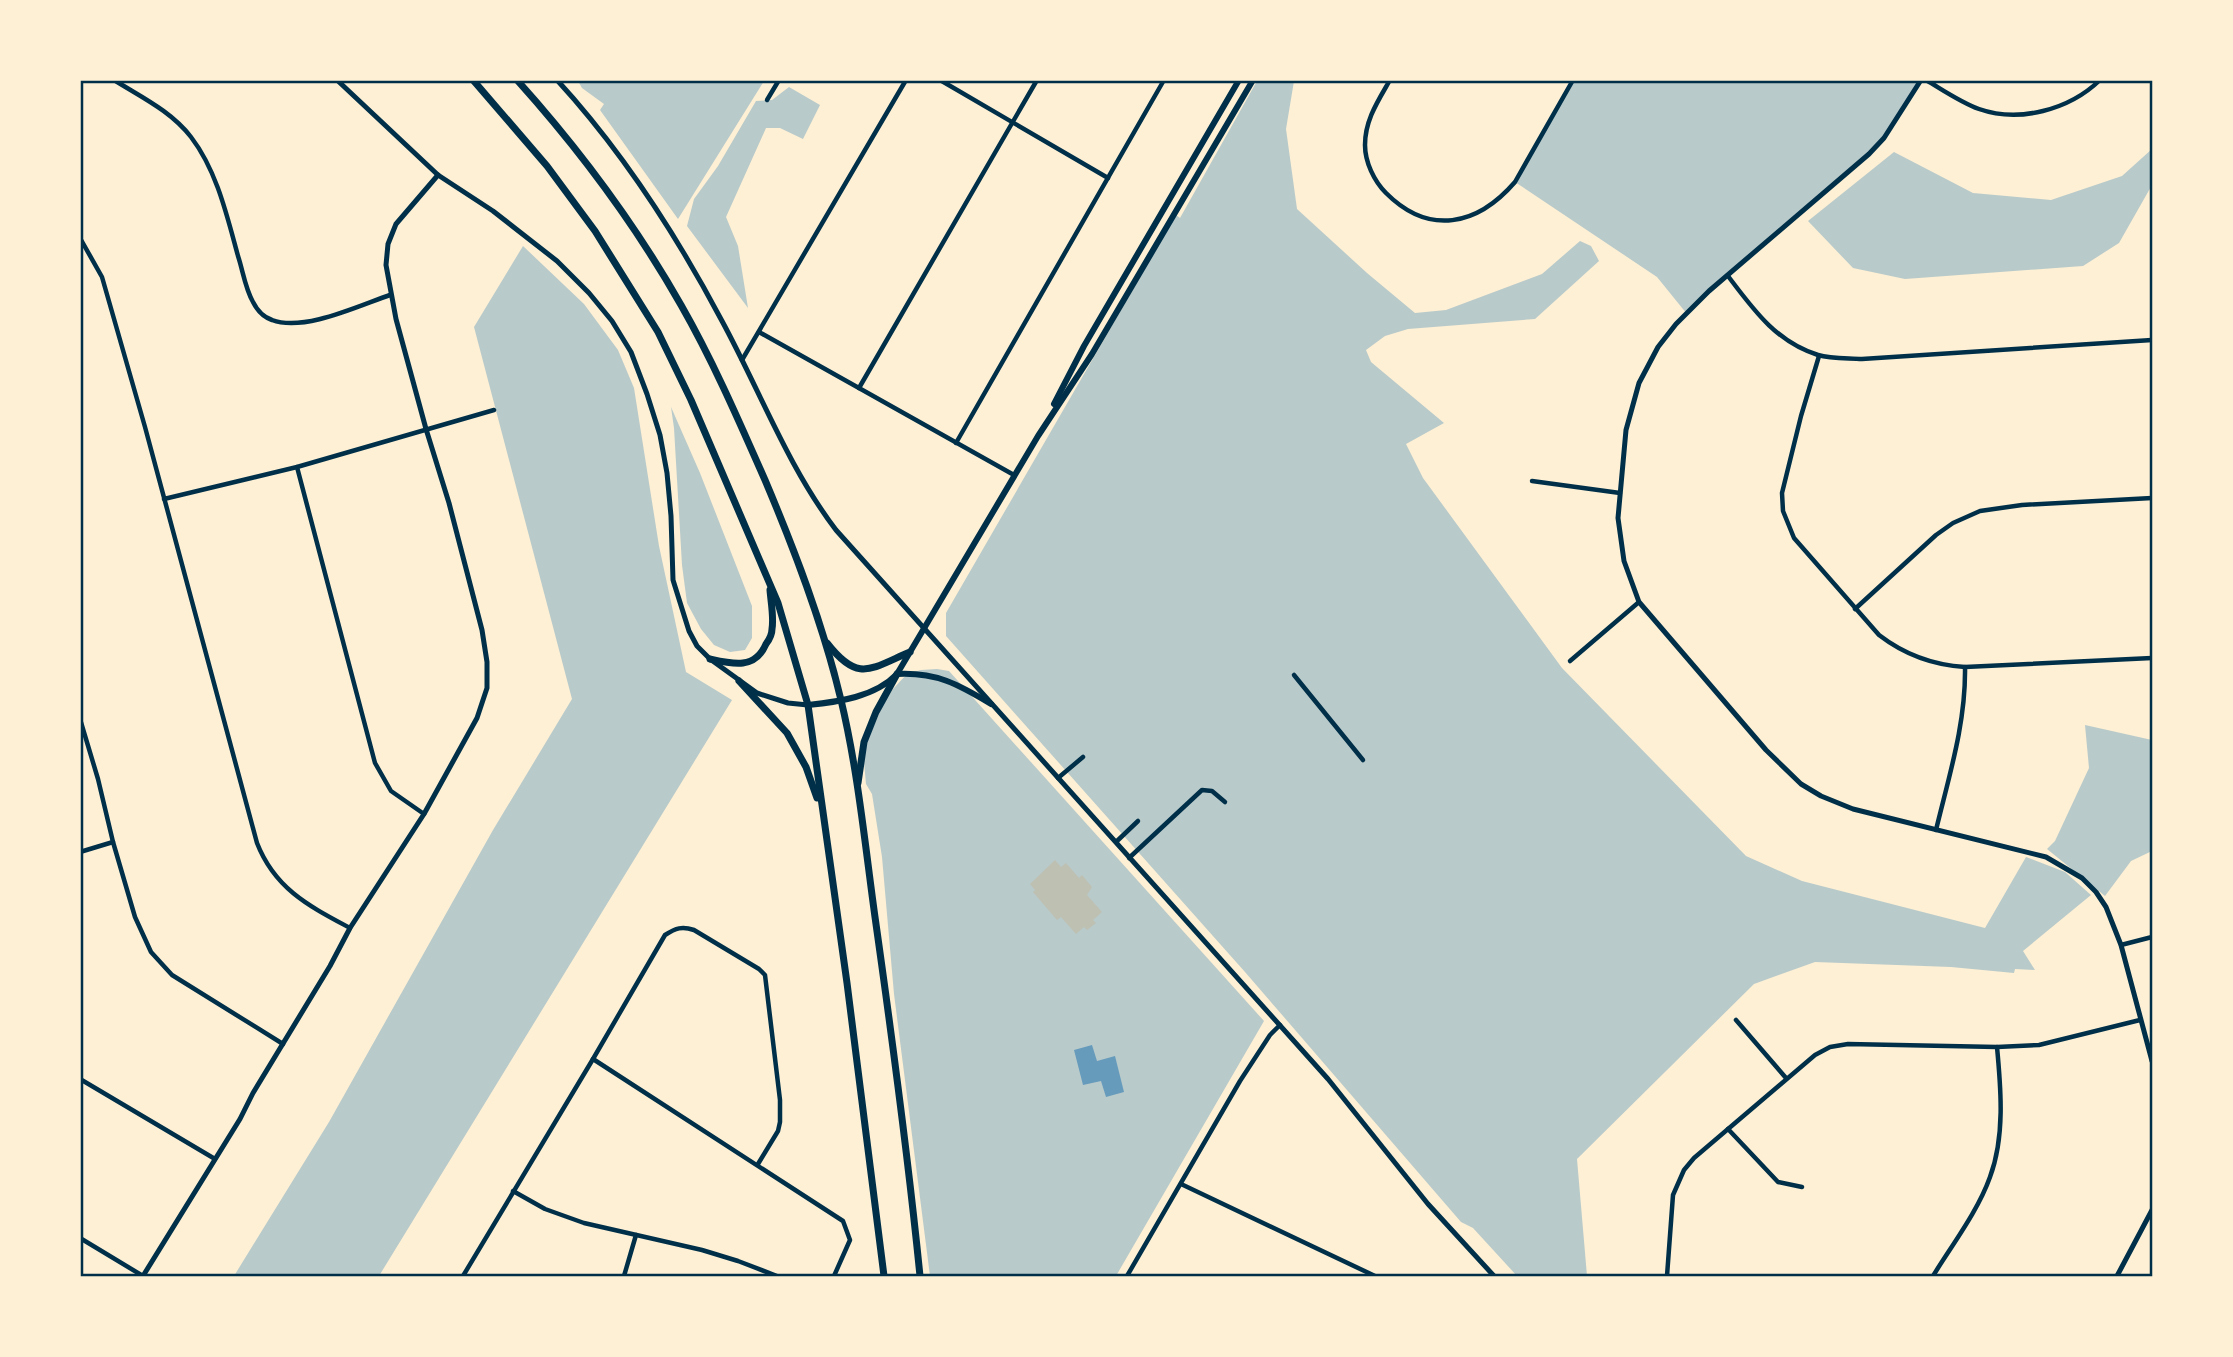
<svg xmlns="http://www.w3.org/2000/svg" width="2233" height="1357" viewBox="0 0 2233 1357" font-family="Mulish,sans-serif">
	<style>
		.green { fill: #b9caca }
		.water { fill: #669bbc }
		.building { fill: #bec0b2 }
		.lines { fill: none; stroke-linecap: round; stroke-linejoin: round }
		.minor { stroke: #003049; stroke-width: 4.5 }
		.tertiary { stroke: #003049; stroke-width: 5 }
		.secondary { stroke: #003049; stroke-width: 6 }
		.trunk { stroke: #003049; stroke-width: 7 }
		.neatline { fill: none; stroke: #003049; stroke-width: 2.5 }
	</style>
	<rect width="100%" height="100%" fill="#fdf0d5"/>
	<g class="green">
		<path d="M578,81H764L678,219L600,110L604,104L582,88Z"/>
		<path d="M1257,81H1294L1286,129L1297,209L1367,273L1415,313L1446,310L1542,274L1580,241L1591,246L1599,261L1535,319L1408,329L1385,336L1366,350L1371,362L1444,423L1406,444L1423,478L1562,668L1746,856L1802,881L1985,928L2026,857L2065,872L2091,895L2023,951L2035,970L2015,969L2014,973L1951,967L1815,962L1754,984L1577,1159L1587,1276H1517L1473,1228L1461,1222L1245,972L946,636V613L1176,215L1180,218Z"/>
		<path d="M1573,81H1921L1884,138L1687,314L1657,277L1515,182Z"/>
		<path d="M789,87L820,105L803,139L780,128H766L726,217L738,246L748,308L687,226L694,199L718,166L756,101L772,100Z"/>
		<path d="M2152,149V185L2119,243L2083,266L1905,279L1853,268L1808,221L1894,152L1973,193L2051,200L2122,176Z"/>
		<path d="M523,246L584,304L618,350L634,388L659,546L686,672L732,700L379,1276H234L329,1122L493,830L572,699L474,327Z"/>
		<path d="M671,407L700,473L752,606V638L745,650L730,652L714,645L701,629L687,603L682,565L674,428Z"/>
		<path d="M937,669L949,671L1264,1021L1116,1276H930L894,994L882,857L872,794L866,784L864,762L865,746L883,705L893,689L907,674L921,670Z"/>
		<path d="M2085,725L2152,740V851L2131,861L2105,896L2047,849L2055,841L2089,768Z"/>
	</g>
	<path class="water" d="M1092,1045L1097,1061L1115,1056L1124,1092L1106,1097L1101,1081L1083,1085L1074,1050Z"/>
	<path class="building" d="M1055,860L1061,867L1066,863L1079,878L1082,875L1092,887L1087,895L1102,912L1093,920L1096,923L1087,930L1084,927L1076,934L1061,917L1057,920L1033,892L1035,890L1030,884Z"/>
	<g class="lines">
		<g class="minor">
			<path d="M114,80C141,97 171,111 191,137C217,171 227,216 238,256C243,271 245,288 253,302C257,310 263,317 272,320C304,332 358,306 390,295"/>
			<path d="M940,80L1108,178"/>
			<path d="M1390,80C1378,101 1365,120 1365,145C1365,162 1374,181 1386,193C1429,236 1477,226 1515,182L1573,80"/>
			<path d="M1926,80C1943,90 1960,102 1979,109C2019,123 2069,110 2100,80"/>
			<path d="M767,100L779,80"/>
			<path d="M80,238L102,277L145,427L257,843C275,889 309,906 350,928"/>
			<path d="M1728,276C1753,309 1776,342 1818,355C1831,359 1847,358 1862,359L2152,340"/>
			<path d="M759,332L1014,475"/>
			<path d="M1819,356L1801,416L1782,493L1783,511L1794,538L1879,635C1905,655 1932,665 1965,667L2152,658"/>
			<path d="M742,360L906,80"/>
			<path d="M859,388L1037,80"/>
			<path d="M956,443L1164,80"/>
			<path d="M297,467L375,763L391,791L424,814"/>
			<path d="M1532,481L1620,493"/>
			<path d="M164,499L297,467L494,410"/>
			<path d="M1855,609L1936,535L1953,523L1980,511L2022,505L2152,498"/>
			<path d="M1570,661L1639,602"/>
			<path d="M1294,675L1363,760"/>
			<path d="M80,719L98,779L113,842L135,917L151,952L172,975L283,1044"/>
			<path d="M1058,778L1083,757"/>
			<path d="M1936,830C1949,776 1966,723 1965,667"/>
			<path d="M1116,842L1138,821"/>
			<path d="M80,852L113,842"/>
			<path d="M1129,858L1202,790L1212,791L1225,802"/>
			<path d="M2121,945L2152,937"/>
			<path d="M1736,1020L1786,1078"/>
			<path d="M593,1059L843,1221L850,1240L834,1276"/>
			<path d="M80,1079L215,1159"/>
			<path d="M1728,1129L1778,1182L1802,1187"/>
			<path d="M1181,1184L1375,1276"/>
			<path d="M513,1191L545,1209L584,1223L702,1250L738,1261L777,1276"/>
			<path d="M80,1238L143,1276"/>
			<path d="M463,1276L593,1059L665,935C676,928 682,926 694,930L759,969L765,975L780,1100V1122L778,1131L758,1164"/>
			<path d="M624,1276L636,1235"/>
			<path d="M1127,1276L1240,1081L1270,1035L1280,1025"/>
			<path d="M1667,1276L1673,1195L1684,1170L1694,1158L1815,1055L1830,1047L1848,1044L1997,1047L2039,1045L2140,1020"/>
			<path d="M1933,1276C1952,1245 1978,1211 1990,1177C2005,1137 2001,1089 1997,1047"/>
		</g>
		<g class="tertiary">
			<path d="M337,80L438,175L493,211L557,261L589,293L612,321L631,352L647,394L660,435L667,473L671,516L673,580L689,631L697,646L710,659L757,693L788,703L808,705"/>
			<path d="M557,80C623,152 677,236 722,321C760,391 788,467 836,530L1328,1079L1428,1204L1494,1276"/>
			<path d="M1921,80L1884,138L1869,154L1709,291L1676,324L1658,347L1639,383L1626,430L1618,518L1624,561L1639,602L1766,750L1801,784L1821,796L1853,809L2046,857L2082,878L2096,892L2106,907L2121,945L2152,1061"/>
			<path d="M143,1276L240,1119L253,1093L330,966L350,928L424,814L477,718L487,688V662L482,630L449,503L426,429L396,319L386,265L388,244L396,224L438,175"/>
			<path d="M2117,1276L2152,1210"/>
		</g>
		<g class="secondary">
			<path d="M1054,404L1084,346L1239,80"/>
			<path d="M897,674C936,672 958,684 991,704"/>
			<path d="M808,705C838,702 875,697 897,674L1038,436L1092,354L1253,80"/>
		</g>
		<g class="trunk">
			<path d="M473,80L547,166L595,231L658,332L691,400L778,603L808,705L847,983L884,1276"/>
			<path d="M517,80C579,149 635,224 681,305C713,361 739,421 765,480C795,551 823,624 841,700C858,771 865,845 875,917C892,1037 908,1156 920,1276"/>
			<path d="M827,643C858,683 870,669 910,652"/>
			<path d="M710,659C732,664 755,670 766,644C769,640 772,634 772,629C774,617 771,603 770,590"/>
			<path d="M739,681L787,733L806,767L817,798"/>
			<path d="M858,783L864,742L876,712L897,674"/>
		</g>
	</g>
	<rect width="2233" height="1357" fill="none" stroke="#fdf0d5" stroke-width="164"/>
	<rect x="82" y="82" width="2069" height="1193" class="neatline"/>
</svg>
